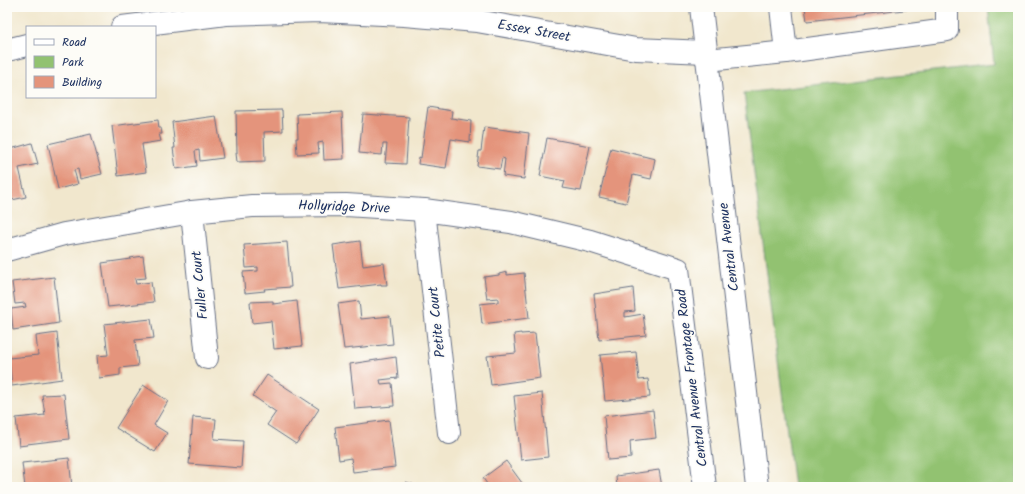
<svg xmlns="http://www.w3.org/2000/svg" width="1025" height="494" viewBox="0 0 1025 494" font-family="Kalam,sans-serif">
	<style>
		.green { fill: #92c271; stroke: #567868 }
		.building { fill: #e4947b }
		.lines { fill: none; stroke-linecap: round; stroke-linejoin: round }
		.minor-casing { stroke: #666f85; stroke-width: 24 }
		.major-casing { stroke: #666f85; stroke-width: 24 }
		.minor { stroke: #fff; stroke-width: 22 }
		.major { stroke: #fff; stroke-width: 22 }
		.labels { text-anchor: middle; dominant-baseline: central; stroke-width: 3.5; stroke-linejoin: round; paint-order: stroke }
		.street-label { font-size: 14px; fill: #1b2f5e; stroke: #fdfcf7 }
	</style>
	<rect width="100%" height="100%" fill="#fdfcf7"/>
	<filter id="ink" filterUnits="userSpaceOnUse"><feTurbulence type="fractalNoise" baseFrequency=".025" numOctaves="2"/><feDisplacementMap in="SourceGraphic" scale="8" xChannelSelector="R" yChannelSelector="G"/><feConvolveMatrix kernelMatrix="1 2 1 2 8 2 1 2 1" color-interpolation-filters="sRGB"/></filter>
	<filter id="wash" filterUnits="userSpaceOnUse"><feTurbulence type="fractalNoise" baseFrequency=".012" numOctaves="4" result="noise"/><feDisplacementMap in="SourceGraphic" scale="16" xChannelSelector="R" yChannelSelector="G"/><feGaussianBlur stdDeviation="0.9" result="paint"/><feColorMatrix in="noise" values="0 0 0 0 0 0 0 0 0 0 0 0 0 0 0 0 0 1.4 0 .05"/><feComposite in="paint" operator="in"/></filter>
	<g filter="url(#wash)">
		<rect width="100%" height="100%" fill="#f1e7cd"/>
		<path class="green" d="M988,7H1018V487H794L744,93L994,64Z"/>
		<g id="blocks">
			<g class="building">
				<path d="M805,7H913V9L807,21Z"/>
				<path d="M428,107L452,111L451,118L471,121L470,142L451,139L446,168L418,164L419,157L421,158Z"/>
				<path d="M282,110L283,131L264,132L265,161L237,162L236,153H237L236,111Z"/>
				<path d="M342,112L344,159L324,160L323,142L318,143L319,153L297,154L296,138H298L297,114Z"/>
				<path d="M363,114L409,117L406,164L385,163L387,144H383L382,155L359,153Z"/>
				<path d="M216,116L223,158L200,161L199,150L195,151L197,166L176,169L173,148H175L172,122Z"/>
				<path d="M158,120L159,128H161L162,134H159L161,141L142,144L146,172L118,176L112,126Z"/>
				<path d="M484,127L529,133L524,179L503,176L505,159L502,158L500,169L477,166L479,151H481Z"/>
				<path d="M91,134L102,174L80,179L78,169L74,170L78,184L58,189L48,144Z"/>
				<path d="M547,138L590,146L581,191L563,188L565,181L540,176Z"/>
				<path d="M32,143L38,164L19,168L26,197L7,201V150Z"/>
				<path d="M611,148L655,159L651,179L633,175L626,203L599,197Z"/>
				<path d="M360,241L363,266L384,263L387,285H381V284L339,289L333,245Z"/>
				<path d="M287,242L291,287L264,289L265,291L245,293L243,272L258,271V267L246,268L244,245Z"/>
				<path d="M143,256L146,278L135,279L136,284L151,282L154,302L108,307L102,263L131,259L130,258Z"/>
				<path d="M507,272V275L524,273L529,318L482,324L480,304L498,302V298L487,299L484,277L499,275V274Z"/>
				<path d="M54,277L59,323L13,330L11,309L26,307L25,303L15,304L12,282Z"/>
				<path d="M633,288L635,311L625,312V317L643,314L646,335L599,340L594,294Z"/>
				<path d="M273,301V304L297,301L302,346L274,349L271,321L252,323L250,302Z"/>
				<path d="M359,301L361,319L390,316L393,344L344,349L338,304Z"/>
				<path d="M151,319L154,338L135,340L138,366L120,368V375L99,378L97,356L108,355L104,324Z"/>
				<path d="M57,333L62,379L12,386L9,358L38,355L36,336Z"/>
				<path d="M521,333V334L535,333L540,378L491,385L487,356L516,353L514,334Z"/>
				<path d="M636,352L639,380L648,379L650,397L605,401L600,355Z"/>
				<path d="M396,357L398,378L380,380L381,384L392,383L394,406L355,409L350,364Z"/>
				<path d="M267,375L319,409L296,444L267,425L276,412L253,396Z"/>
				<path d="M143,385L168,401L154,425L167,433L155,452L116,428Z"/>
				<path d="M542,393L548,457L521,460L514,396Z"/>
				<path d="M64,394L69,439L27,444V445L19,446L16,418L45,415L42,395Z"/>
				<path d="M653,410L656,438L630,441L631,458L608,460L604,416Z"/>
				<path d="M193,417L216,419L214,439L243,441L241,468L189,464Z"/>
				<path d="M389,420L395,467L353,472L351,458L339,460L335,427Z"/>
				<path d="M69,458L72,487H25L22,463Z"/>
				<path d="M506,461L525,487H489L483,478Z"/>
				<path d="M659,470L662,487H617L616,476Z"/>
				<path d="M406,482L421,487H404Z"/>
			</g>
		</g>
	</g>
	<g filter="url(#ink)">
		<use href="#blocks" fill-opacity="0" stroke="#666f85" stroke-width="1"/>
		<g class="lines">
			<defs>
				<g id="minor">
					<path d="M781,7L786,52L947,30V7"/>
					<path d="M122,27L226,14L319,11L404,15L477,21L636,49L706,52"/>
					<path d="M7,50L27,45"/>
					<path d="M707,60L786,52"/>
					<path d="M424,210L449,433"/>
					<path d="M192,212L207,358"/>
					<path d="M7,250L64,234L192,212L252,206L346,205L424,210L511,222L590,241L678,269L705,487"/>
				</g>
				<path id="major" d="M701,7L757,487"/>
			</defs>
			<use href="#minor" class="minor-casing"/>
			<use href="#major" class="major-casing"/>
			<use href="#minor" class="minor"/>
			<use href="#major" class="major"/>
		</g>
	</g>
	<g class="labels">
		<g class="street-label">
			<text transform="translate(534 31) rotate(10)">Essex Street</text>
			<text transform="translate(344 207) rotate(2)">Hollyridge Drive</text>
			<text transform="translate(729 247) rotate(-97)">Central Avenue</text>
			<text transform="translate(200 285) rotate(-96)">Fuller Court</text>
			<text transform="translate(437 322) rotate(-96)">Petite Court</text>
			<text transform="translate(692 378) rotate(-97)">Central Avenue Frontage Road</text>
		</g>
	</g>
	<rect width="1025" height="494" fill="none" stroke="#fdfcf7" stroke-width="24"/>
	<rect x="26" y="26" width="130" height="72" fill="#fdfcf7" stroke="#a3aaba"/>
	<rect x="34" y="39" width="20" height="6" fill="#ffffff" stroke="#a3aaba"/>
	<text x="62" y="46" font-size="12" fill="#1b2f5e">Road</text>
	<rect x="34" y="56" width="20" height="12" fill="#92c271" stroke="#a3aaba"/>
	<text x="62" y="66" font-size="12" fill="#1b2f5e">Park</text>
	<rect x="34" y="76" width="20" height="12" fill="#e4947b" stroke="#a3aaba"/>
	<text x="62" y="86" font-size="12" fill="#1b2f5e">Building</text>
</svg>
